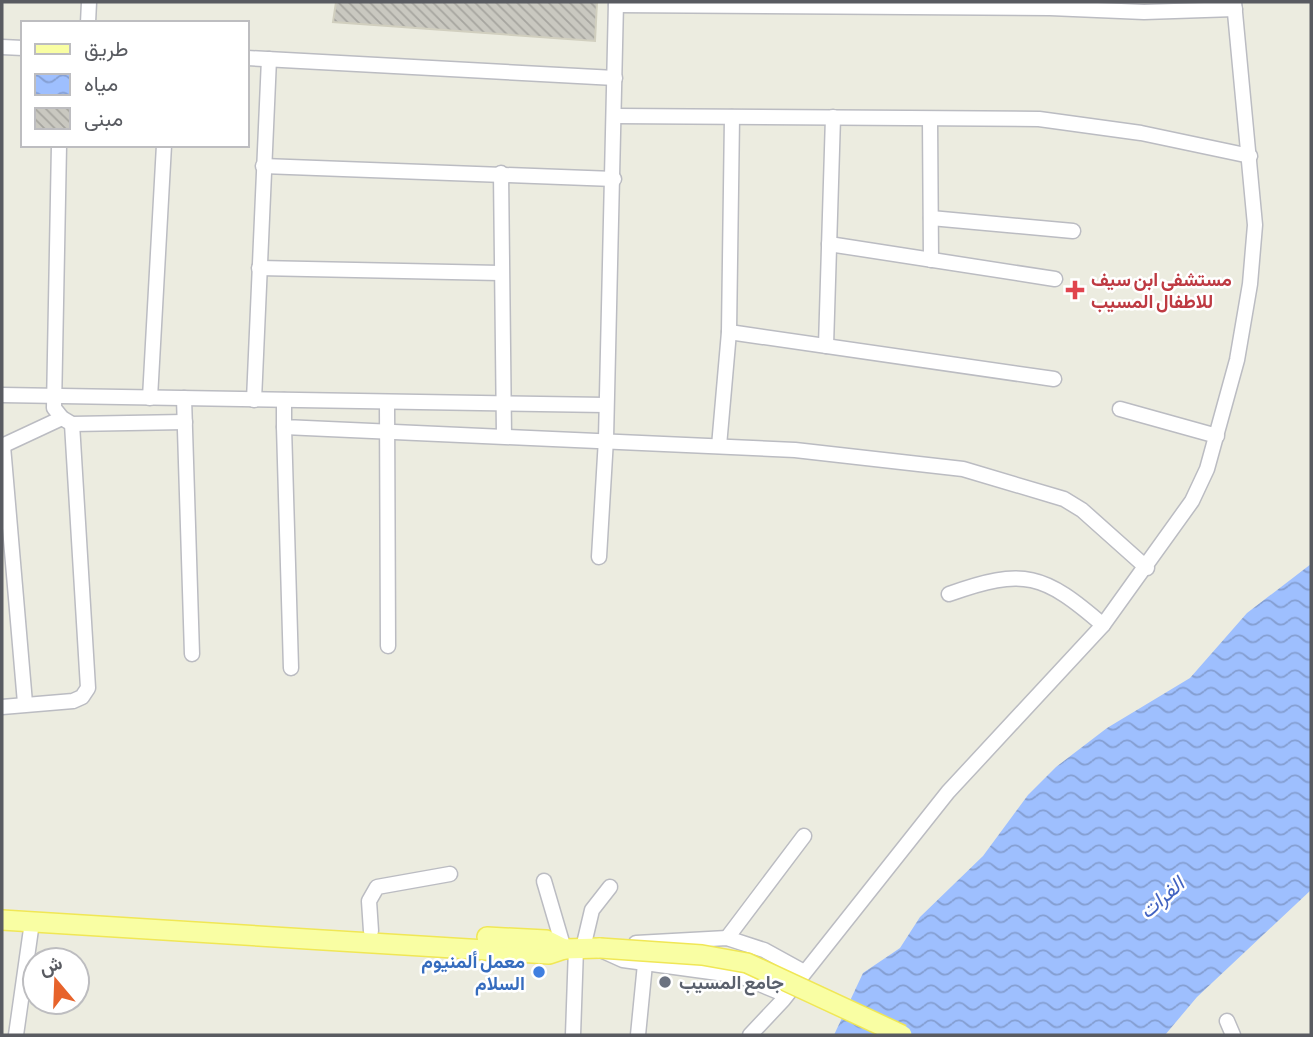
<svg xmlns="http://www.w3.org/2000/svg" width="1313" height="1037" viewBox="0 0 1313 1037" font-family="'Asap Condensed',Vazirmatn,sans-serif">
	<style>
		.water { fill: url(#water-waves) }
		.building { fill: url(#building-back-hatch); stroke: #d1cfbf; stroke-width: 2 }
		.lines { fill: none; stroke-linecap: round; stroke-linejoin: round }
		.minor-casing { stroke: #bbbcc2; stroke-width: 17 }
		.major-casing { stroke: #f0e756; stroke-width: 22 }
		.minor { stroke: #fff; stroke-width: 14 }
		.major { stroke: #f9fea3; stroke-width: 19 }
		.major-bridge-casing { stroke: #f0e756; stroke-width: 22; stroke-linecap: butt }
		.major-bridge { stroke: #f9fea3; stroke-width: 19 }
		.health-dot { fill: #e0444e; stroke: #fff; stroke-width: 2.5 }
		.shop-dot { fill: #3f7fe0; stroke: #fff; stroke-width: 2.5 }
		.worship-dot { fill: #6b7280; stroke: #fff; stroke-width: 2.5 }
		.labels { text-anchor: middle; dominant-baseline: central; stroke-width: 5; stroke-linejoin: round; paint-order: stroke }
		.health-label { font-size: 19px; font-weight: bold; fill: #be3a42; stroke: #fff; text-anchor: start }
		.shop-label { font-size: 19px; font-weight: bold; fill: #366cbe; stroke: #fff; text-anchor: end }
		.worship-label { font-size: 19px; font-weight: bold; fill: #5b616d; stroke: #fff; text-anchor: start }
		.water-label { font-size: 21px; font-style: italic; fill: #4263c1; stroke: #fff }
	</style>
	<defs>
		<pattern id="water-waves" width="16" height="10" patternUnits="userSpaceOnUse" patternTransform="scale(1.75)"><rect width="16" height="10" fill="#9ebffe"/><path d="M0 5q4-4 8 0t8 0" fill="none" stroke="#849ed1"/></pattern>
		<pattern id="building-back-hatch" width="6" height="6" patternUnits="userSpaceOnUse" patternTransform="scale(1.75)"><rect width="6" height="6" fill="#c9c8c0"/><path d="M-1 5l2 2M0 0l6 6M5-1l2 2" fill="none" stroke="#a6a59f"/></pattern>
	</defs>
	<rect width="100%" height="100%" fill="#ecece0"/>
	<path class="water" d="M1311,564V890L1197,997L1165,1035H834L863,973L900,948L920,917L983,856L1028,795L1056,767L1107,728L1190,678L1247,613Z"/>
	<path class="building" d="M336,2H597L595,41L333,22Z"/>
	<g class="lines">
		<defs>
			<g id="minor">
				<path d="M616,5L1050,8L1144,12L1235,9"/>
				<path d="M88,23L89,2"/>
				<path d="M2,47L23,48"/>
				<path d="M247,58L615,78"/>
				<path d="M616,116L1039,119L1141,133L1250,156"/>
				<path d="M930,119L931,260"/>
				<path d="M59,145L54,408L62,418L72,424L185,422"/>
				<path d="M263,166L614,179"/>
				<path d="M501,173L504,436"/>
				<path d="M931,218L1073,231"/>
				<path d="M829,244L1055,279"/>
				<path d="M259,268L500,273"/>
				<path d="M729,332L1054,379"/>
				<path d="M826,346L833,117"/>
				<path d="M2,395L606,405"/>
				<path d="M150,398L164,145"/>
				<path d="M184,398L192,654"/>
				<path d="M254,400L269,59"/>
				<path d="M284,400V427L795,450L963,469L1064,499L1082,510L1147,568"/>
				<path d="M387,402L388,646"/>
				<path d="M1120,409L1217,436"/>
				<path d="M284,427L291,668"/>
				<path d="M2,446L62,418"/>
				<path d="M3,446L25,703"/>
				<path d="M719,446L729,332L732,117"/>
				<path d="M599,557L606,439L616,2"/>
				<path d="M949,594C1024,567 1044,574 1103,625"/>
				<path d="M2,707L73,701L82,697L88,688L72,424"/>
				<path d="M544,881L564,949"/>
				<path d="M371,931L369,901L377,887L450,874"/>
				<path d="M727,938L804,836"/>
				<path d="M636,943L727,938L764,950L804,972"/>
				<path d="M583,948L592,910L610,887"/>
				<path d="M603,951L623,960L740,976L786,995"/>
				<path d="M1227,1021L1233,1035"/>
				<path d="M16,1035L32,922"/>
				<path d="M573,1035L576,948"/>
				<path d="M638,1035L645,964"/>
				<path d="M750,1035L783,1000L948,792L1103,625L1192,501L1207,469L1237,360L1250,284L1255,225L1234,2"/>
			</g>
			<g id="major">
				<path d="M2,920L549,954L564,949L600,948"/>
				<path d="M487,937L546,940L564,949"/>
			</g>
		</defs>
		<use href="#minor" class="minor-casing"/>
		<use href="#major" class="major-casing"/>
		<use href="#minor" class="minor"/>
		<use href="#major" class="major"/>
		<defs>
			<path id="major-bridge" d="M600,948L702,955L747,963L902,1035"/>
		</defs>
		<use href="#major-bridge" class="major-bridge-casing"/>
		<use href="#major-bridge" class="major-bridge"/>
	</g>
	<path class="health-dot" d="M1071.5 279.5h7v7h7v7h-7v7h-7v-7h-7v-7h7z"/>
	<circle class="shop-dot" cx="539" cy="972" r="7"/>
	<circle class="worship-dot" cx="665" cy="982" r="7"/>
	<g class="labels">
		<g class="health-label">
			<text x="1091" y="279">مستشفى ابن سيف<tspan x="1091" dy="22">للاطفال المسيب</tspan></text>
		</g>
		<g class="shop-label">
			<text x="525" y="961">معمل ألمنيوم<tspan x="525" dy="22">السلام</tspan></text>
		</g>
		<g class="worship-label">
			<text x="679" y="982">جامع المسيب</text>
		</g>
		<g class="water-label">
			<text transform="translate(1161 897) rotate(-41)">الفرات</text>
		</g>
	</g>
	<rect width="1313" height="1037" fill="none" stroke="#595b61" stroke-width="7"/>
	<rect x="21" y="21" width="228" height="126" fill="#ffffff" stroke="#bdbdc0" stroke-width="2"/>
	<rect x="35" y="44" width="35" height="10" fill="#f9fea3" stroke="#bdbdc0" stroke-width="2"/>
	<text x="84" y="56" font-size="21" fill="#595b61">طريق</text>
	<rect x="35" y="74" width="35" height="21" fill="url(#water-waves)" stroke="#bdbdc0" stroke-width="2"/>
	<text x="84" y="91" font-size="21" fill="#595b61">مياه</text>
	<rect x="35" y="108" width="35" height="21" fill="url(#building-back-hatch)" stroke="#bdbdc0" stroke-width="2"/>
	<text x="84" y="126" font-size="21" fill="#595b61">مبنى</text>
	<g transform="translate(56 981) rotate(341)"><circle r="33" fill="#ffffff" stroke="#bdbdc0" stroke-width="2"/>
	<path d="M0-5L12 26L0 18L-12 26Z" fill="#e7632b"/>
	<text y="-10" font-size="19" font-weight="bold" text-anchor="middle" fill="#595b61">ش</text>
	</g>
</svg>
